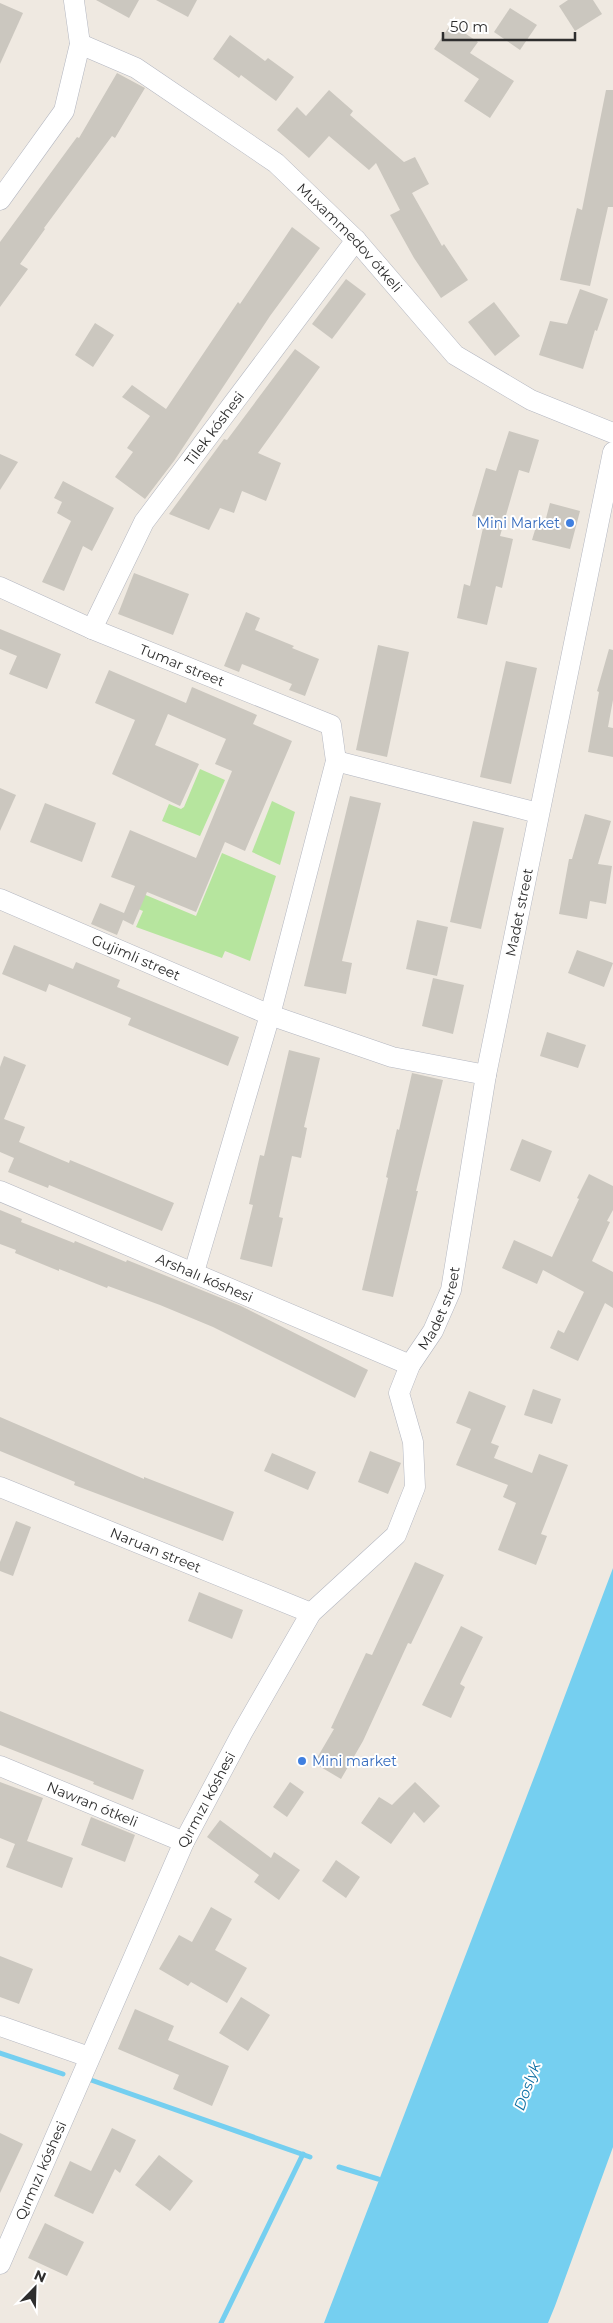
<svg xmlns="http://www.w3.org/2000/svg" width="613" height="2323" viewBox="0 0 613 2323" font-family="Montserrat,sans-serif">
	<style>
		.green { fill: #b6e59e }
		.water { fill: #75cff0 }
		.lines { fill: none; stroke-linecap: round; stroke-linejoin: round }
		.stream { stroke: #75cff0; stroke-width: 5 }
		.building { fill: #cbc7bf }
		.minor-casing { stroke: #b4b7c1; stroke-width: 21 }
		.minor { stroke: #fff; stroke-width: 20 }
		.shop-dot { fill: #3f7fe0; stroke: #fff; stroke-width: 2 }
		.labels { text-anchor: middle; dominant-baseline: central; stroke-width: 4; stroke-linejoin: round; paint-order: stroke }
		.street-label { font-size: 14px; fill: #2e2e2e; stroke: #fff }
		.shop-label { font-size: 14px; fill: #366cbe; stroke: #fff; text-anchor: end }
		.water-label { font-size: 15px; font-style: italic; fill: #0d6fa3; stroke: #fff }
	</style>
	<rect width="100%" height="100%" fill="#efe9e1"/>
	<g class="green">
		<path d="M200,769L225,780L200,836L162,821L169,804L181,809L184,807Z"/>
		<path d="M272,801L295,812L280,865L252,852Z"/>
		<path d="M222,853L276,876L250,961L225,951L222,958L136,927L143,911L131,906L136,891L196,916Z"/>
	</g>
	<path class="water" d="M613,1568V2147L555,2306L548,2323H324L538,1767Z"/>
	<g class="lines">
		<g class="stream">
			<path d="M0,2053L63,2074"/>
			<path d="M91,2080L310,2157"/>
			<path d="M339,2167L378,2179"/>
			<path d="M221,2323L303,2154"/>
		</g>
	</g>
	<g class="building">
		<path d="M96,0H139L129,18Z"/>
		<path d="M156,0H197L188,17Z"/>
		<path d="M568,0H593L602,14L575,31L559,6Z"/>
		<path d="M0,3L23,13L0,64Z"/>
		<path d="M510,8L537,25L520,50L494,32Z"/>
		<path d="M451,24L478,42L470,53L514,81L490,118L464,101L479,79L434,49Z"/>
		<path d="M230,35L265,61L268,58L294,77L276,101L241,75L239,78L213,59Z"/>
		<path d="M117,73L145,88L115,138L112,136L44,228L45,229L20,264L28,269L0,307V242L77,137L79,138Z"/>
		<path d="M329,90L353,111L350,115L404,162L415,157L429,184L412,193L442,246L444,244L468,280L441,298L414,258L390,215L400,210L376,163L369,170L329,136L309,158L277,130L297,107L306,116Z"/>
		<path d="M606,90H613V207H608L590,286L560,280L577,208L582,210Z"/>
		<path d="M292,227L320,248L270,316L174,461L145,499L115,477L133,452L127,448L150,416L122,397L132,385L166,409L238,302L240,304Z"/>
		<path d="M346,279L366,294L332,339L312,324Z"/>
		<path d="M580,289L608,299L597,331L595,330L583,369L539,355L550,321L567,324Z"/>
		<path d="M494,302L520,336L495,356L468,322Z"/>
		<path d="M95,323L114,335L93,367L75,355Z"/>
		<path d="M295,349L320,367L258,453L281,463L266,501L242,491L234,513L220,508L209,530L169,514L224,439L227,440Z"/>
		<path d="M509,431L539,440L529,473L519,470L500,536L513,539L502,588L496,586L487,625L457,618L464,584L470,586L485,519L472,516L486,468L496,471Z"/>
		<path d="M0,454L18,462L0,490Z"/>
		<path d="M63,481L114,508L92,551L83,546L64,591L42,582L71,521L57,513L62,502L54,498Z"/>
		<path d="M550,503L580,511L570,549L532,540L538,520L545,522Z"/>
		<path d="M134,573L189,594L173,635L118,614Z"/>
		<path d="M246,612L260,618L255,630L294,646L292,648L319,659L305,696L289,690L292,684L242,664L239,672L224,666Z"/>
		<path d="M0,629L61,654L47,689L9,674L17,656L0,649Z"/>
		<path d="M378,645L409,652L387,757L356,750Z"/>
		<path d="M609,649L613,650V700L608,727L613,728V757L588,752L599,692L597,691Z"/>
		<path d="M506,661L537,668L511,784L480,777Z"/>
		<path d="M109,670L186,703L192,687L257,715L253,724L292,741L245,851L225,842L196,912L147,892L133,925L123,920L117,935L91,924L100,903L124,913L135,886L111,877L130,830L196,858L232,771L215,764L226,739L168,714L155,745L199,764L180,806L112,774L135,720L95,703Z"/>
		<path d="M0,788L16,795L0,831Z"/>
		<path d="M350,796L381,803L342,961L352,963L346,994L304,986Z"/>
		<path d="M45,803L96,823L82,862L30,842Z"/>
		<path d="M585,814L611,821L598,864L612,866L606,904L590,901L587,919L559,914L569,859H572Z"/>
		<path d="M473,821L504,828L481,929L450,922Z"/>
		<path d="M417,920L448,927L437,976L406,969Z"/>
		<path d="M14,945L73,969L76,962L120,980L117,987L239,1037L228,1066L128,1025L131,1018L49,984L46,992L2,974Z"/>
		<path d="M577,950L613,963L604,987L568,973Z"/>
		<path d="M433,978L464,985L453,1034L422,1026Z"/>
		<path d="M547,1032L586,1045L578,1068L540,1056Z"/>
		<path d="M289,1050L320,1058L304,1127L307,1128L301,1158L292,1156L279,1217L283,1218L272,1267L240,1259L253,1205L249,1204L260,1155L264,1156Z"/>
		<path d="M4,1056L26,1065L4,1119L25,1127L19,1142L69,1163L70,1160L174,1203L162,1231L49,1185L48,1188L8,1172L14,1158L0,1152V1067Z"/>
		<path d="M412,1073L443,1080L416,1191H418L393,1297L362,1290L388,1178L386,1177L397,1129L399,1130Z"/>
		<path d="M522,1139L552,1151L540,1182L510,1170Z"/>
		<path d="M589,1174L613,1186V1210L607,1221L610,1222L592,1261L613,1272V1308L605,1303L578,1361L550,1348L558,1330L564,1333L584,1292L543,1270L537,1284L502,1268L514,1240L552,1257L579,1199L577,1198Z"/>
		<path d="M0,1210L22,1219L21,1222L74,1243L75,1241L126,1262L127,1260L241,1306L368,1370L355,1398L213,1327L160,1305L108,1286L107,1288L59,1269V1271L15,1253L16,1250L0,1244Z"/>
		<path d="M533,1389L561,1399L552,1424L524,1415Z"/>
		<path d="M469,1391L506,1406L491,1443L499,1446L494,1458L532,1473L539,1454L568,1465L541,1534L547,1536L536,1565L498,1550L516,1503L503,1497L508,1485L456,1465L471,1429L456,1423Z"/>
		<path d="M0,1417L144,1479V1477L234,1512L223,1541L74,1485L75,1482L0,1451Z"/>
		<path d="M370,1451L401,1463L388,1494L358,1482Z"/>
		<path d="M272,1453L316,1472L308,1490L264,1471Z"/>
		<path d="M16,1521L31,1527L13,1576L0,1571V1562Z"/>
		<path d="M415,1562L444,1575L411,1644L408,1643L363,1741L341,1779L314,1763L334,1729L331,1728L366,1653L372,1655Z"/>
		<path d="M199,1592L243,1610L232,1639L188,1621Z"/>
		<path d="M461,1626L483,1637L460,1684L465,1687L451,1718L422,1705Z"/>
		<path d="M0,1711L144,1770L133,1800L93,1784L94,1782L0,1745Z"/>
		<path d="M0,1782L43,1798L27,1841L73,1858L62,1888L6,1867L15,1844L0,1838Z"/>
		<path d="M290,1782L304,1792L287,1817L273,1807Z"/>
		<path d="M415,1782L440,1806L424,1823L414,1812L391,1844L361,1823L379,1797L392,1805Z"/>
		<path d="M91,1817L135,1835L125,1862L81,1845Z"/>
		<path d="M220,1820L271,1858L274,1852L300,1870L279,1900L254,1882L259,1875L207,1837Z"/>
		<path d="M336,1860L360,1877L346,1898L322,1881Z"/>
		<path d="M211,1907L232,1919L215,1950L247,1968L227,2003L191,1982L188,1986L159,1969L179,1935L192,1942Z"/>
		<path d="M0,1956L33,1969L19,2004L0,1997Z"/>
		<path d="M241,1997L270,2015L248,2051L219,2033Z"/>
		<path d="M135,2009L174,2026L168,2040L229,2066L212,2106L173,2089L179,2075L118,2049Z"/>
		<path d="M112,2128L136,2140L120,2173L115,2169L93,2214L54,2196L70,2161L91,2171Z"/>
		<path d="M0,2133L23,2144L0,2193Z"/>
		<path d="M159,2155L193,2181L170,2211L135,2185Z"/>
		<path d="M45,2223L84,2242L67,2276L28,2258Z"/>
	</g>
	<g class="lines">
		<defs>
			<g id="minor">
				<path id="s1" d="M80,44L136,68L276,163L356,240L455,355L531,400L613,433"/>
				<path d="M0,200L64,111L80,44L74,1"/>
				<path id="s2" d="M0,587L92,629L331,725L336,761L270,1015L194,1272"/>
				<path id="s3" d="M92,629L144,522L356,240"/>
				<path d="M336,761L538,813"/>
				<path id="s4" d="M0,899L270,1015L392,1057L486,1075"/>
				<path id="s5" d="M0,1191L410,1365"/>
				<path id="s6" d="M0,1487L311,1613"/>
				<path id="s7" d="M0,1766L184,1842"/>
				<path d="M0,2026L89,2057"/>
				<path id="s8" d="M0,2264L184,1842L242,1733L311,1613L396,1535L415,1487L413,1442L399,1393L410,1365L433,1331L451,1290L486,1075L613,452"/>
			</g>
		</defs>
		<use href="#minor" class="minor-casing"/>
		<use href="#minor" class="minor"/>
	</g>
	<g class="shop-dot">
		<circle cx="570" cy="523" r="5"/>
		<circle cx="302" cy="1761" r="5"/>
	</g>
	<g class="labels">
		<g class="street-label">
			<text stroke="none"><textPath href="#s1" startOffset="335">Muxammedov ótkeli</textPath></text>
			<text stroke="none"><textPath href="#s3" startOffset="236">Tilek kóshesi</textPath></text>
			<text stroke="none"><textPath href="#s2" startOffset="198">Tumar street</textPath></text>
			<text stroke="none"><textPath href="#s8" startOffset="1485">Madet street</textPath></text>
			<text stroke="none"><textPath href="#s4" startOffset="148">Gujimli street</textPath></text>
			<text stroke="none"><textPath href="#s5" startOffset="222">Arshalı kóshesi</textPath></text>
			<text stroke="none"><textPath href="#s8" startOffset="1080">Madet street</textPath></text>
			<text stroke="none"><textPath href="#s6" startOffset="168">Naruan street</textPath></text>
			<text stroke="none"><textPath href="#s8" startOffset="508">Qırmızı kóshesi</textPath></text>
			<text stroke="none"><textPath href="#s7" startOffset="100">Nawran ótkeli</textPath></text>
			<text stroke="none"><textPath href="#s8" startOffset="102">Qırmızı kóshesi</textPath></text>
		</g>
		<g class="shop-label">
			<text x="560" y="523">Mini Market</text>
			<text x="312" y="1761" text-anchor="start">Mini market</text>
		</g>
		<g class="water-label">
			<text transform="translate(527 2086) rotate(-70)">Doslyk</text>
		</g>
	</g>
	<g transform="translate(35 2288) rotate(23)" stroke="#ffffff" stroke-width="4" paint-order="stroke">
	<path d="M0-4L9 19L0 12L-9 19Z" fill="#2e2e2e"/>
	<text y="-8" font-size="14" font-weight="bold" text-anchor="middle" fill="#2e2e2e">N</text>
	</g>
	<path d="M443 32v8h132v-8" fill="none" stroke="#2e2e2e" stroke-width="2.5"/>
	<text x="450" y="32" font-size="15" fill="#2e2e2e" stroke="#ffffff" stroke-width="4" paint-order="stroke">50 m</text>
</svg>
